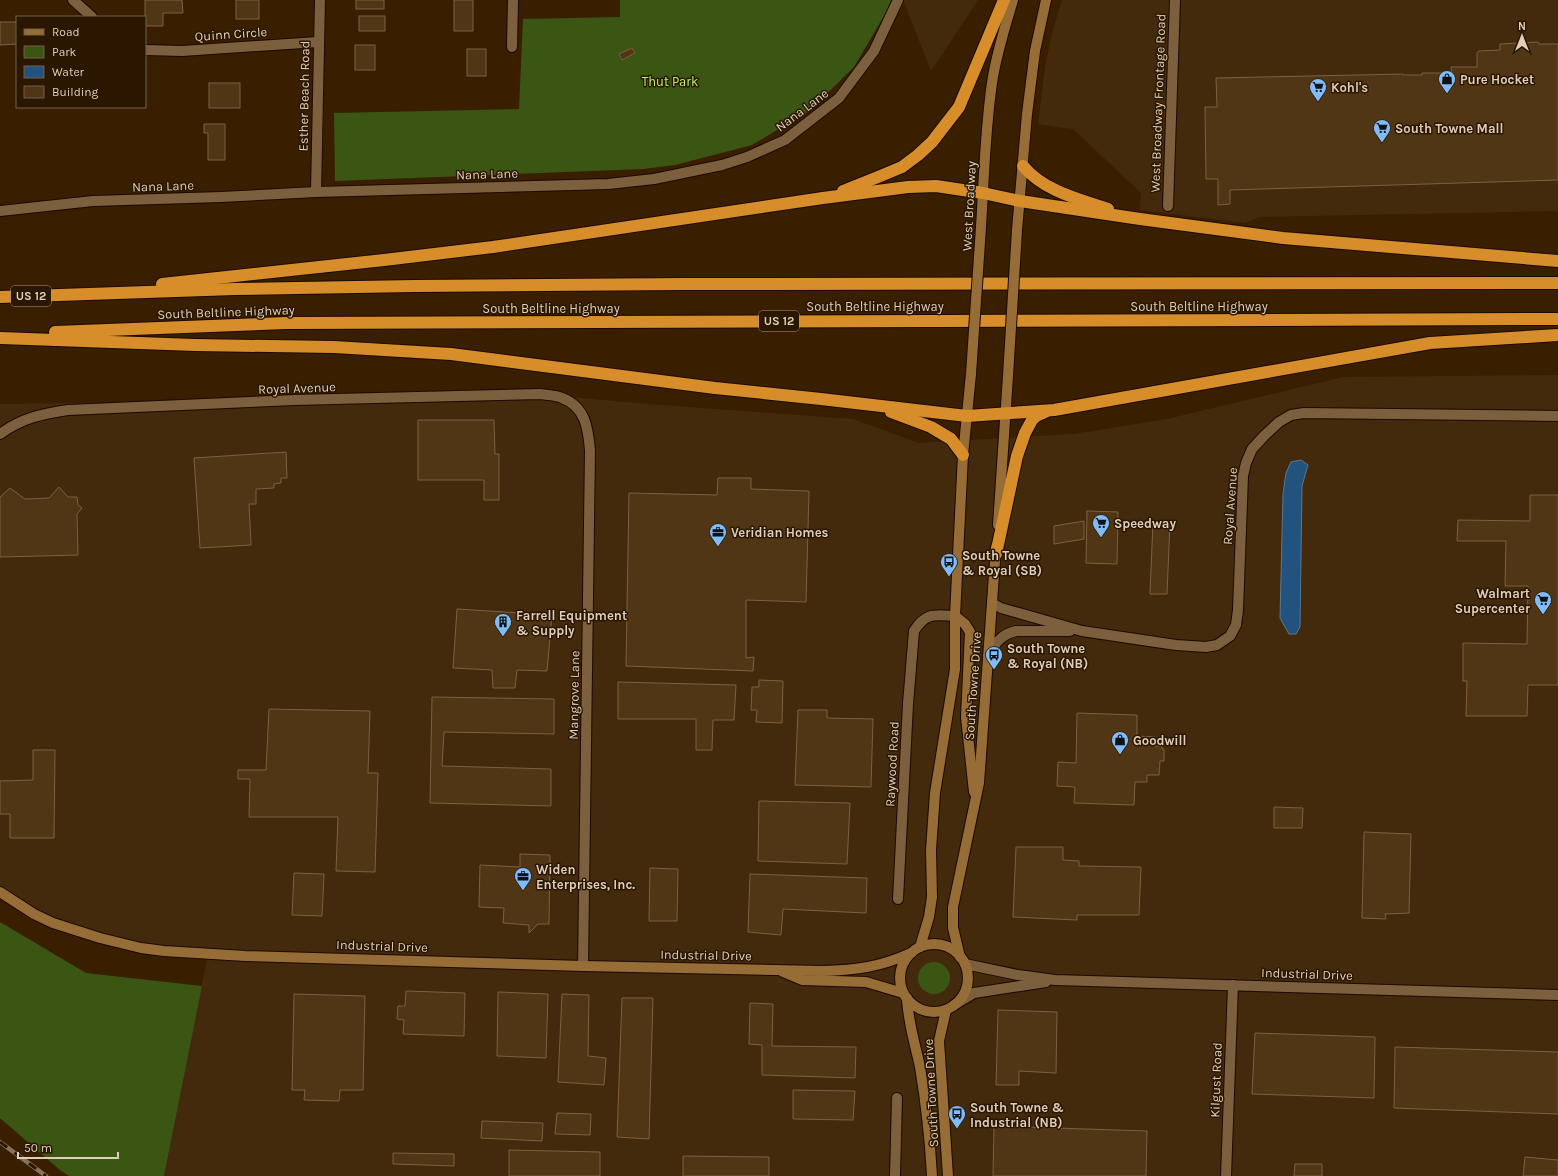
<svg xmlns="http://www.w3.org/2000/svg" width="1558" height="1176" viewBox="0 0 1558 1176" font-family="Karla,sans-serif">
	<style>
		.built { fill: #432a0c }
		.green { fill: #3b5612 }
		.water { fill: #22527e; stroke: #5b7791 }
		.building { fill: #503615; stroke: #7e603f }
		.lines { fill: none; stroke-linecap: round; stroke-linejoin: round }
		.street-casing { stroke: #1c0900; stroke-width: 12 }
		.secondary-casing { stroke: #1c0900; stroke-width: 12 }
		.highway-casing { stroke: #1c0900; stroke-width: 14 }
		.street { stroke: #7c5f3d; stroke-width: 10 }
		.secondary { stroke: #976d37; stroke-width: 10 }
		.highway { stroke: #d78e2a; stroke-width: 12 }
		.rail-casing { stroke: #88735a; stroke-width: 4.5 }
		.rail { stroke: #2b1700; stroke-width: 3; stroke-dasharray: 9; stroke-linecap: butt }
		.secondary-bridge-casing { stroke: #1c0900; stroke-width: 12; stroke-linecap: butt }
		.secondary-bridge { stroke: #976d37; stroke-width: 10 }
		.labels { text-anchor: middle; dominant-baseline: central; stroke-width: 3; stroke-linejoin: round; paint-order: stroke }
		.shield { fill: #2b1700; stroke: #a99784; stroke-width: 1 }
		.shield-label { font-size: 12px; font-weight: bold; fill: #dfcebc }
		.street-label { font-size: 13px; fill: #dfcebc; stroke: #2b1700 }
		.poi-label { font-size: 13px; font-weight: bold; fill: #dfcebc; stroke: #2b1700; text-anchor: start }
		.park-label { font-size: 13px; fill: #b9f569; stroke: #2b1700 }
	</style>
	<rect width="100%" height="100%" fill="#391f00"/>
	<g class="built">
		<path d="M903,0H978L931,71Z"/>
		<path d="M1062,0H1558V211L1260,217L1245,223L1140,210L1141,193L1073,129L1038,124L1045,67L1052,33Z"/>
		<path d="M1558,375V1176H164L208,954L164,951L53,923L0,892V404L294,400L540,394L635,403L853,419L919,443L1073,434L1167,419L1343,377Z"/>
	</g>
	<g class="green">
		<path d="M620,0H891L888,9L854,67L809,111L752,145L675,165L643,169L335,181L334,113L519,109L523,19L620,17Z"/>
		<path d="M0,922L86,973L202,986L164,1176H69L60,1170L0,1118Z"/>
		<circle cx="934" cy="978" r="16"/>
	</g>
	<path class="water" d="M1301,460L1308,465L1302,486L1300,627L1296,634H1289L1280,618L1283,494L1286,473L1291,462Z"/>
	<g class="building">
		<path d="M145,0H182L183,13H163V26H145Z"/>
		<rect x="236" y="0" width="23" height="19"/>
		<rect x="356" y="0" width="28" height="9"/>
		<rect x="454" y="0" width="19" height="31"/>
		<rect x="359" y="16" width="26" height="15"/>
		<path d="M0,22H17V44L0,45Z"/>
		<path d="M1538,42L1539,44H1558V180L1230,190V204L1218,205V179H1206L1205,107H1217L1216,78L1403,74V75H1422V73H1442V74H1452L1451,67H1477V53L1479,51L1500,50V44Z"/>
		<rect x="355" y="45" width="20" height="25"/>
		<path d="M632,48L635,53L622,60L619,54Z"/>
		<rect x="467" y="49" width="19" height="27"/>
		<rect x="209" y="83" width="31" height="25"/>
		<path d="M204,124H225V160H208V133H204Z"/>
		<path d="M418,420H494L495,454H499V500H484V480H418Z"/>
		<path d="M286,452L287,478H281V483L274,484V488L256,489V504H249L251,545L200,548L194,458Z"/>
		<path d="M718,478H751V489L809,491L806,602L746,600V658L754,657L753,671L626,666L629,493L717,495Z"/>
		<path d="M59,487L68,497H77L78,505L82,508L77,514L78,555L0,557V497L10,488L25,499L49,498Z"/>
		<path d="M1530,495H1558V685H1528L1527,716H1466L1467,681H1463V643L1527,644L1528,586H1505L1506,541H1457L1458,520L1530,521Z"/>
		<path d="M1087,511L1118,512L1117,564L1086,563Z"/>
		<path d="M1084,521V539L1054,544V526Z"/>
		<path d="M1153,522L1170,523L1167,594H1150Z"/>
		<path d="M457,609L552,615L547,671L517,670L515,688H493L492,670L453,668Z"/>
		<path d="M759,680L783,681L782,723L756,722L757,710H751L752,687H759Z"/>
		<path d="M618,682L736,685L734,720H713L712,750H696V719H618Z"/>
		<path d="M432,697L554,699V734L444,732L442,766L551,769V806L430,803Z"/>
		<path d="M269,709L370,711L368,773H378L375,872L336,871L338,817H249L250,779H238V770H266Z"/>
		<path d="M798,710H827V718L873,719L871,787L795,785Z"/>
		<path d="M1077,713L1137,715V736L1155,737V746H1162V749H1164V761H1160L1159,775H1147V782H1135L1134,805L1074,803L1075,787L1057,786L1058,762L1076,763Z"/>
		<path d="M33,750H55L54,838H10V814H0V781L33,780Z"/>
		<path d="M759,801L850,803L847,864L758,861Z"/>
		<path d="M1274,807L1303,808L1302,828H1274Z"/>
		<path d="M1364,832L1411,834L1409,913L1385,914L1386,919L1362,918Z"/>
		<path d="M1016,847H1063V860L1079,861V866L1141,867L1139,915H1077V920L1013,917Z"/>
		<path d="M520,854L550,855L549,924H538L529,933V925L503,923L504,908L479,907L480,865L520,867Z"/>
		<path d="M650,868L678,869L677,921H649Z"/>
		<path d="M294,873L324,874L322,916L292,915Z"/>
		<path d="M750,874L867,878L866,913L783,909L781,935L748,932Z"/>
		<path d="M406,991L465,993L464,1036L403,1034L404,1020L397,1019L398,1006H405Z"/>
		<path d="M498,992L548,994L546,1058L497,1056Z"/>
		<path d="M294,994L365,996L363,1090H340L339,1101L304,1100L305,1090H292Z"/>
		<path d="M562,994L589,995L588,1056L606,1058L604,1085L558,1082Z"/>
		<path d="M622,998H653L649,1139L617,1137Z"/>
		<path d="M750,1003L773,1004L772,1046L856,1047L855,1078L762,1075V1045L749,1044Z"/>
		<path d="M998,1010L1057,1012L1056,1073L1019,1071V1085H996Z"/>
		<path d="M1255,1033L1375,1037L1374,1098L1252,1094Z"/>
		<path d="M1395,1047L1558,1052V1114L1394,1108Z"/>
		<path d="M793,1090L855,1091L853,1120L793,1119Z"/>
		<path d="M557,1113L591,1114L590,1135L555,1134Z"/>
		<path d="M482,1121L543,1123L542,1141L481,1138Z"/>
		<path d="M994,1126L1147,1131L1146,1176H993Z"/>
		<path d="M509,1150L600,1152V1176H509Z"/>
		<path d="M393,1153L454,1154V1166L393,1164Z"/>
		<path d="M683,1156L769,1157V1176H683Z"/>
		<path d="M1525,1157L1558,1160V1176H1523Z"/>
		<path d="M1295,1164H1322V1176H1294Z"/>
	</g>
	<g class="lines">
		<defs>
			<g id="street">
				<path d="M73,0L92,17"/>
				<path d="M512,47L513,0"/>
				<path d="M145,50L182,51L318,42"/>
				<path d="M316,192L320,0"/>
				<path d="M1168,206L1175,0"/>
				<path d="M0,211L93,201L221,197L316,192L608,184L654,179L722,165L747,157L785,140L839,98L874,51L898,0"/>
				<path d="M0,434C22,418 41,414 68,410L294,400L540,394C547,395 556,395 562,398C586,407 588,429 590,450L583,966"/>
				<path d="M992,603L1001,608L1082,631L1176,645L1206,647L1217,645L1230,636L1236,625L1238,610L1243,476L1246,463L1252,449L1264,436L1279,422L1291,415L1304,413L1558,416"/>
				<path d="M988,656C995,643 1002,634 1016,631H1070"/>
				<path d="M898,899L908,704L914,631C926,612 935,615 955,616"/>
				<path d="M965,964L1018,975L1055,980L1558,995"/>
				<path d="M954,1005L974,993L1046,982"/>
				<path d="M895,1176L897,1098"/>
				<path d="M1226,1176L1233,985"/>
			</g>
			<g id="secondary">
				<path d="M981,227C984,179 985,131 992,83C996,55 1005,27 1013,0"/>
				<path d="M1017,230L1027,114L1035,51L1046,0"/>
				<path d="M998,525L1008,376"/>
				<path d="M955,616L965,624L970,632L966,717L974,792"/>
				<path d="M0,892L34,914L53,923L100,938L141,948L164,951L245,956L583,966L822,971C857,970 880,967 911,953"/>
				<circle cx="934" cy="978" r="34"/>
				<path d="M920,947L929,917L932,897L931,850L935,793L955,669V616L963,455L971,374"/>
				<path d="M960,957L953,928V907L979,783L996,547"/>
				<path d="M783,972L802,980L866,982L903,993"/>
				<path d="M907,998C908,1022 915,1044 920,1067C926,1103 930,1139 932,1176"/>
				<path d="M946,1010L939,1041L948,1176"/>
			</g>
			<g id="highway">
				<path d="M1023,166C1044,191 1078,199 1108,209"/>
				<path d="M843,191L878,177L902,167L918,155L932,142L959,107L1004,0"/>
				<path d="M162,284L384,260L493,247L823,198L908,187L936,186L983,193L1020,201L1140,219L1283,238L1558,261"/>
				<path d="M0,297L235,289L415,286L686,284L1558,283"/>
				<path d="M55,332L286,323L1558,319"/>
				<path d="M0,338L195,345L334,347L451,354L715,388L821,399L967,416L1054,410L1430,343L1558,335"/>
				<path d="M891,412L931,427L951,439L963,455"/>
				<path d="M996,554L1017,456L1025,433L1032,420L1036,416L1045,412"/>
			</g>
		</defs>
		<use href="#street" class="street-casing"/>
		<use href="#secondary" class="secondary-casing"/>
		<use href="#highway" class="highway-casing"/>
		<use href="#street" class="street"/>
		<use href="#secondary" class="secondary"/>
		<use href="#highway" class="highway"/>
		<defs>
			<path id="rail" d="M0,1142L46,1176"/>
		</defs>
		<use href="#rail" class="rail-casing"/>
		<use href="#rail" class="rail"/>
		<defs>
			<g id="secondary-bridge">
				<path d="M971,374L981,227"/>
				<path d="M1008,376L1017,230"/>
			</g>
		</defs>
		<use href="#secondary-bridge" class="secondary-bridge-casing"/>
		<use href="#secondary-bridge" class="secondary-bridge"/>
	</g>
	<defs>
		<symbol id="shop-pin" viewBox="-11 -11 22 30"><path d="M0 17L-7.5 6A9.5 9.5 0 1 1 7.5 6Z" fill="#7fbdfa" stroke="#2b1700"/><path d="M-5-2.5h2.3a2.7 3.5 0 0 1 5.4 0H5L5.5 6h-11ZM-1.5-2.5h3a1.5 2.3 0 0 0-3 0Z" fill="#111"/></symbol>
		<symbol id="supermarket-pin" viewBox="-11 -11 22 30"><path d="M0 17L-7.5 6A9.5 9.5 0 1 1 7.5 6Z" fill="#7fbdfa" stroke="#2b1700"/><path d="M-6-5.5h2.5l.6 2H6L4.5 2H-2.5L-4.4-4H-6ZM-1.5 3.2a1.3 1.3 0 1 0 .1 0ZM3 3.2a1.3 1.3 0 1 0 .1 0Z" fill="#111"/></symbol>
		<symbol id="office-pin" viewBox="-11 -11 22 30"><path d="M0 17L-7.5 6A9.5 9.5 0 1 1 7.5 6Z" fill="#7fbdfa" stroke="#2b1700"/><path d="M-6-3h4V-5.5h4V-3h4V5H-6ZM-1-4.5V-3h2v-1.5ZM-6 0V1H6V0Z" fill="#111"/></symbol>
		<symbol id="bus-pin" viewBox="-11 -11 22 30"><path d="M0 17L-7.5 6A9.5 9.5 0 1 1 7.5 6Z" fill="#7fbdfa" stroke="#2b1700"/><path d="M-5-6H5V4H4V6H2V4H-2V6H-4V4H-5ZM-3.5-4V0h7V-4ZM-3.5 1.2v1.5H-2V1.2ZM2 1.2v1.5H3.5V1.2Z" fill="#111"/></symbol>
		<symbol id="building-pin" viewBox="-11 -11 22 30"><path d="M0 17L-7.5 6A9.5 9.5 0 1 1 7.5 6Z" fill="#7fbdfa" stroke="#2b1700"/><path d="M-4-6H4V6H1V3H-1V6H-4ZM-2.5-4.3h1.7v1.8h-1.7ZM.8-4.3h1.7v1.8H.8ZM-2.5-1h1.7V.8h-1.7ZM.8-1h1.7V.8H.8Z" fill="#111"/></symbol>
	</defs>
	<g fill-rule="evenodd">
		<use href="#shop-pin" x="1437" y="69" width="20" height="27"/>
		<use href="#supermarket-pin" x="1308" y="77" width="20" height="27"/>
		<use href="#supermarket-pin" x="1372" y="118" width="20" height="27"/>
		<use href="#supermarket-pin" x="1091" y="513" width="20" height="27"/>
		<use href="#office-pin" x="708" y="522" width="20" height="27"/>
		<use href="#bus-pin" x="939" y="552" width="20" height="27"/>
		<use href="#supermarket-pin" x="1533" y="590" width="20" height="27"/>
		<use href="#building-pin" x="493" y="612" width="20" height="27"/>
		<use href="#bus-pin" x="984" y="645" width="20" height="27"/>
		<use href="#shop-pin" x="1110" y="730" width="20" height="27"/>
		<use href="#office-pin" x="513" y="866" width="20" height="27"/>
		<use href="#bus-pin" x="947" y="1104" width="20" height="27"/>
	</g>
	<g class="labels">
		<g class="shield">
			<rect x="11" y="286" width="40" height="20" rx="3"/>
			<rect x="759" y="311" width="40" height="20" rx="3"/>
		</g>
		<g class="shield-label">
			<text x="31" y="296">US 12</text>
			<text x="779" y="321">US 12</text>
		</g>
		<g class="street-label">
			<text transform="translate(231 34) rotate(-4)">Quinn Circle</text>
			<text transform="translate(304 96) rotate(-89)">Esther Beach Road</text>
			<text transform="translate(1158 103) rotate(-88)">West Broadway Frontage Road</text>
			<text transform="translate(802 110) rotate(-37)">Nana Lane</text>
			<text transform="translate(487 174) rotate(-2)">Nana Lane</text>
			<text transform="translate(163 186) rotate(-2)">Nana Lane</text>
			<text transform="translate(969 206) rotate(-87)">West Broadway</text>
			<text x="875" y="306">South Beltline Highway</text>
			<text x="1199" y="306">South Beltline Highway</text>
			<text x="551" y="308">South Beltline Highway</text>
			<text transform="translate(226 312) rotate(-2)">South Beltline Highway</text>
			<text transform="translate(297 388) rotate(-2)">Royal Avenue</text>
			<text transform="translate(1230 506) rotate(-86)">Royal Avenue</text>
			<text transform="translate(973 686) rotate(-86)">South Towne Drive</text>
			<text transform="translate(574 695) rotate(-89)">Mangrove Lane</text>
			<text transform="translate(892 764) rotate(-87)">Raywood Road</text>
			<text transform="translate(382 946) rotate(2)">Industrial Drive</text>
			<text transform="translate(706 955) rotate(1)">Industrial Drive</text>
			<text transform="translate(1307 974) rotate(2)">Industrial Drive</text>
			<text transform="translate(1216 1080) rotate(-88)">Kilgust Road</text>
			<text transform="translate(931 1093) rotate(-93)">South Towne Drive</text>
		</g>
		<g class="poi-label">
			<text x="1460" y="79">Pure Hocket</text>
			<text x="1331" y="87">Kohl's</text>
			<text x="1395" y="128">South Towne Mall</text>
			<text x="1114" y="523">Speedway</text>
			<text x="731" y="532">Veridian Homes</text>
			<text x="962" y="555">South Towne<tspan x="962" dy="15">&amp; Royal (SB)</tspan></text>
			<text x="1530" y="593" text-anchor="end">Walmart<tspan x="1530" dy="15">Supercenter</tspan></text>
			<text x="516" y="615">Farrell Equipment<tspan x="516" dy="15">&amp; Supply</tspan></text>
			<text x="1007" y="648">South Towne<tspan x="1007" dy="15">&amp; Royal (NB)</tspan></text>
			<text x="1133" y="740">Goodwill</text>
			<text x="536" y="869">Widen<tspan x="536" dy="15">Enterprises, Inc.</tspan></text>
			<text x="970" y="1107">South Towne &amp;<tspan x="970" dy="15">Industrial (NB)</tspan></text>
		</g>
		<g class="park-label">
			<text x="670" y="81">Thut Park</text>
		</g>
	</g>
	<rect x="16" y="16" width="130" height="92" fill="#2b1700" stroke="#73604b"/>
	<rect x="24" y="29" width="20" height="6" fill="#976d37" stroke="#73604b"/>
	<text x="52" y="36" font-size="12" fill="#dfcebc">Road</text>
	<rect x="24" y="46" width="20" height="12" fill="#3b5612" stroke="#73604b"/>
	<text x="52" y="56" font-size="12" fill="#dfcebc">Park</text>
	<rect x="24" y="66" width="20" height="12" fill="#22527e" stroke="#73604b"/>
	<text x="52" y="76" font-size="12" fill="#dfcebc">Water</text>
	<rect x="24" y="86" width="20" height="12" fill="#503615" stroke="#73604b"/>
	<text x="52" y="96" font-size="12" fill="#dfcebc">Building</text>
	<g transform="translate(1522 36)" stroke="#2b1700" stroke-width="3" paint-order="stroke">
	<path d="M0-3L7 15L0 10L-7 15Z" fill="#dfcebc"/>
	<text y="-6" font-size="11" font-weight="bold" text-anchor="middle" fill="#dfcebc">N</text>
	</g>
	<path d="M18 1152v6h100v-6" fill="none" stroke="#dfcebc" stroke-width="2"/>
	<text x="24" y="1152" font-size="12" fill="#dfcebc" stroke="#2b1700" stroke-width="3" paint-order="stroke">50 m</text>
</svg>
